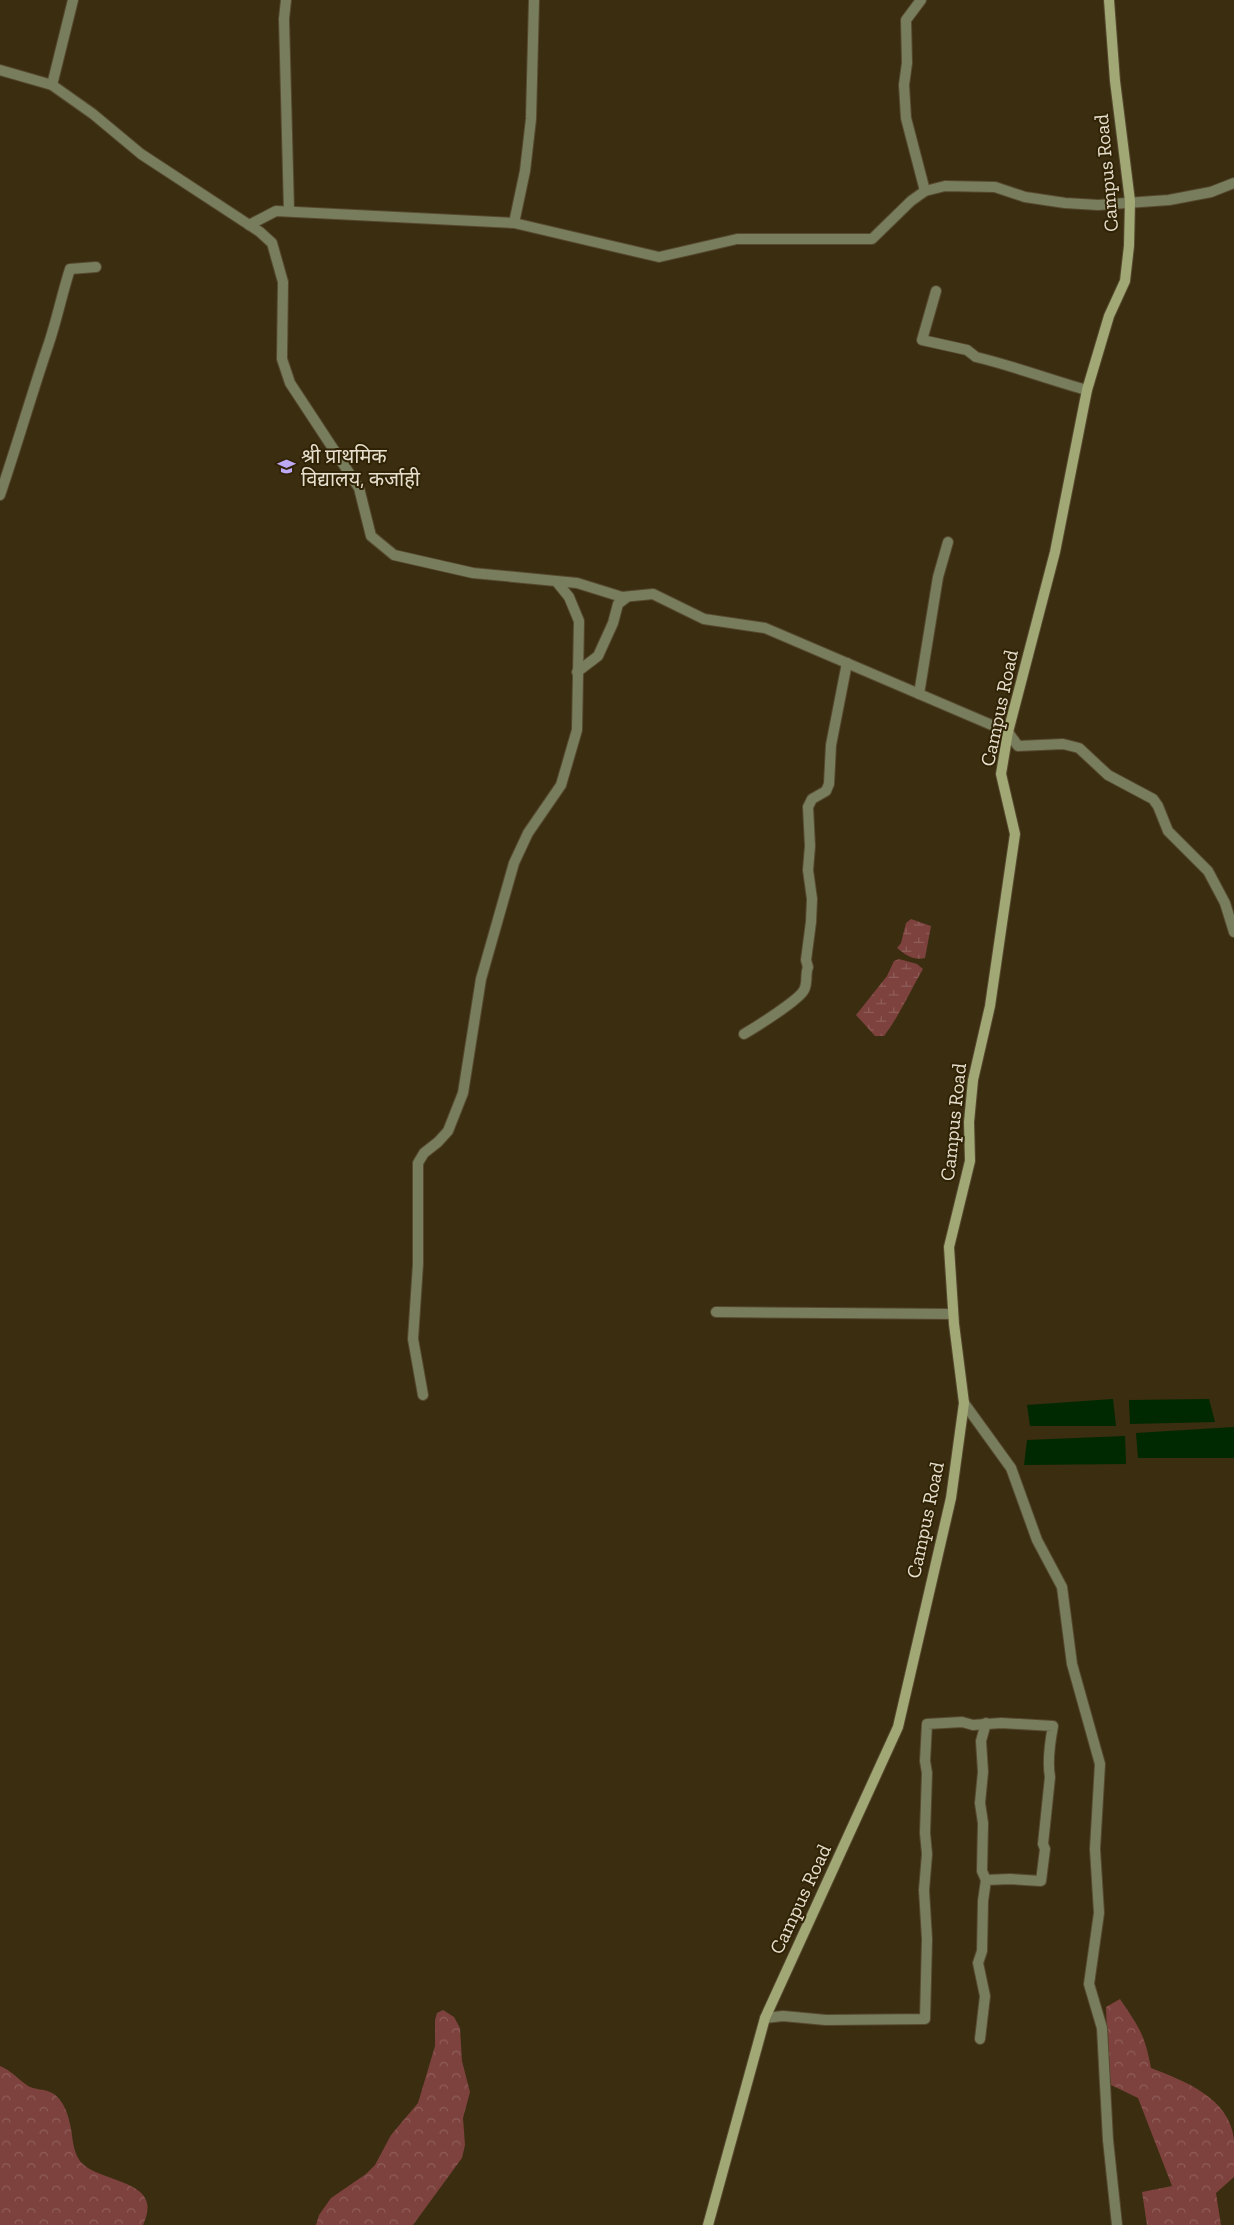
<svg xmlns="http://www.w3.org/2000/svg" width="1234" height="2225" viewBox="0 0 1234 2225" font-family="'Zilla Slab','Noto Sans Devanagari',serif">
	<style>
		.forest { fill: url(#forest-crowns) }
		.wetland { fill: url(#wetland-marsh) }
		.water { fill: #002901 }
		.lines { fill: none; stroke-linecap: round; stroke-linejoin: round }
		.street-casing { stroke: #56492e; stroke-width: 12 }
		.secondary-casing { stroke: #56492e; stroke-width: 12 }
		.street { stroke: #787d5d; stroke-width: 10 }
		.secondary { stroke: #a1a875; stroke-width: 10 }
		.labels { text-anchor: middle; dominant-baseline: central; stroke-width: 4; stroke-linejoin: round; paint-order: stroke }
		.street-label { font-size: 20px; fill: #e7dfce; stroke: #302305 }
		.poi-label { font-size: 20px; fill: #e7dfce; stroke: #302305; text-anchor: start }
	</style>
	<defs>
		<pattern id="forest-crowns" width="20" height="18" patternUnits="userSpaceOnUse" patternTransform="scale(1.25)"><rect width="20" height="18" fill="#7d423e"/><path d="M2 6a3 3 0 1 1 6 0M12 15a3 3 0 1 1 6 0" fill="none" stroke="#8f5d59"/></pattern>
		<pattern id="wetland-marsh" width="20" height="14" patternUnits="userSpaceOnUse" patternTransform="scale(1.25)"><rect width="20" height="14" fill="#7d423e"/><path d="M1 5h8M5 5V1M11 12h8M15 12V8" fill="none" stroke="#8f5d59"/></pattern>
	</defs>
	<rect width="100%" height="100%" fill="#3a2d10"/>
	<g class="forest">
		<path d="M1120,1999C1139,2027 1145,2035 1151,2068C1184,2081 1229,2097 1234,2139C1234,2151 1234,2165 1234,2177L1216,2193L1221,2225H1147L1142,2192L1172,2186L1138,2098L1111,2085L1108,2061L1106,2007Z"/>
		<path d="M443,2010L454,2017L460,2028L462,2061L470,2092L463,2118L465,2145L462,2158L413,2225H316L319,2215L331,2198L366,2174L375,2165L391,2135L418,2103L435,2046V2020L437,2013Z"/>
		<path d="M0,2066C12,2071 18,2079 28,2086C36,2090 43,2089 50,2092C62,2097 68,2113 70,2124C73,2136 72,2150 80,2161C98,2184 166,2178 143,2225H0Z"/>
	</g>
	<g class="wetland">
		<path d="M911,919L931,926L925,958C915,961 905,955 897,948L901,943L906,923Z"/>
		<path d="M899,959L917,964L923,969C910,991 900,1015 884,1036H875L856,1015L887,976L894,961Z"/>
	</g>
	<g class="water">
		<path d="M1113,1399L1116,1426H1030L1027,1405Z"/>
		<path d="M1209,1399L1215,1422L1130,1424L1129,1400Z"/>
		<path d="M1234,1427V1458H1138L1136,1433Z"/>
		<path d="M1125,1436L1126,1464L1024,1465L1027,1440Z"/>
	</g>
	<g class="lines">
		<defs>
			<g id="street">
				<path d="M286,0L284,19L289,211"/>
				<path d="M921,0L906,20L907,63L904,85L906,118L925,191"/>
				<path d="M0,70L52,85L93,114L141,154L260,232L272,243L283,282L282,359L290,383L359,488L371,536L394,555L473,573L577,583L622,597L653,594L704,619L765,628L1008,732L1018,746L1063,744L1079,748L1108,775L1153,799L1158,806L1168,831L1208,871L1225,903L1234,932"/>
				<path d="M52,85L73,0"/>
				<path d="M514,223L525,171L531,119L534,0"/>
				<path d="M249,225L276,211L514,223L659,257L737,239H872L911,201L925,191L945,186L995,187L1025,197L1065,203L1098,205L1169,200L1211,192L1234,183"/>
				<path d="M936,291L922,340L967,350L976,357C1014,366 1050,380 1087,390"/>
				<path d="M0,495C17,445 32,393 49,343C57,319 62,294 70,269L96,267"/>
				<path d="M577,672L598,656L613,623L618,604L627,597"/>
				<path d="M919,694L938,577L948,542"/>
				<path d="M744,1034C756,1027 799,1000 804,990C808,983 805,975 808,967L806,960L811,922L812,899L808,870L810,846L808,807L812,799L826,791L829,784L831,745L847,663"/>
				<path d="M716,1312L953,1314"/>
				<path d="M423,1395L413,1339L418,1264V1163L424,1153L438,1142L448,1131L463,1093L481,979L514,863L528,833L561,785L577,730L579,621L569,597L556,581"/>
				<path d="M964,1403L1011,1468L1037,1540L1062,1587L1072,1664L1100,1764L1095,1849L1099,1913L1089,1984L1102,2028L1108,2140L1117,2225"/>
				<path d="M986,1723L981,1741L983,1772L980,1803L983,1823L982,1871L986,1880"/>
				<path d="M765,2018L783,2016L826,2020L925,2019L927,1939L924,1890L927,1854L925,1833L927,1773L925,1761L927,1724L962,1722L973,1725L1001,1723L1053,1726C1050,1742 1047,1761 1050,1777L1043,1844L1045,1849L1041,1881L1010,1879L986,1880L983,1901L982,1951L978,1963L985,1996L980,2039"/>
			</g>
			<path id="secondary" d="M708,2225L765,2018L898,1727L951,1498L964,1403L954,1324L949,1247L970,1161L969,1122L973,1080L990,1006L1015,834L1001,774L1008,732L1055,552L1087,390L1109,316L1125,281L1129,246L1130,201L1115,81L1109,0"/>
		</defs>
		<use href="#street" class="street-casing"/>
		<use href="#secondary" class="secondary-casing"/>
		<use href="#street" class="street"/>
		<use href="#secondary" class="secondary"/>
	</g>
	<defs>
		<symbol id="school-bare" viewBox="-9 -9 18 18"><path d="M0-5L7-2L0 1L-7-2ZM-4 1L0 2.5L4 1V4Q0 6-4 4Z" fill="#bea9f5" stroke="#302305" stroke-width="2.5" paint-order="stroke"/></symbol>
	</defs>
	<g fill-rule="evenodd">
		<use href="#school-bare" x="274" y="454" width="25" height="25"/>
	</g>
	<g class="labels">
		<g class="street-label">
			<text transform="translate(1106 173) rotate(-95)">Campus Road</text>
			<text transform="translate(999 708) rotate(-78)">Campus Road</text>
			<text transform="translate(953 1122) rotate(-84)">Campus Road</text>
			<text transform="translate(925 1520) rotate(-78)">Campus Road</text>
			<text transform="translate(800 1899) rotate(-65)">Campus Road</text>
		</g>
		<g class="poi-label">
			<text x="301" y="456">श्री प्राथमिक<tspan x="301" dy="23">विद्यालय, कर्जाही</tspan></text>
		</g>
	</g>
</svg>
